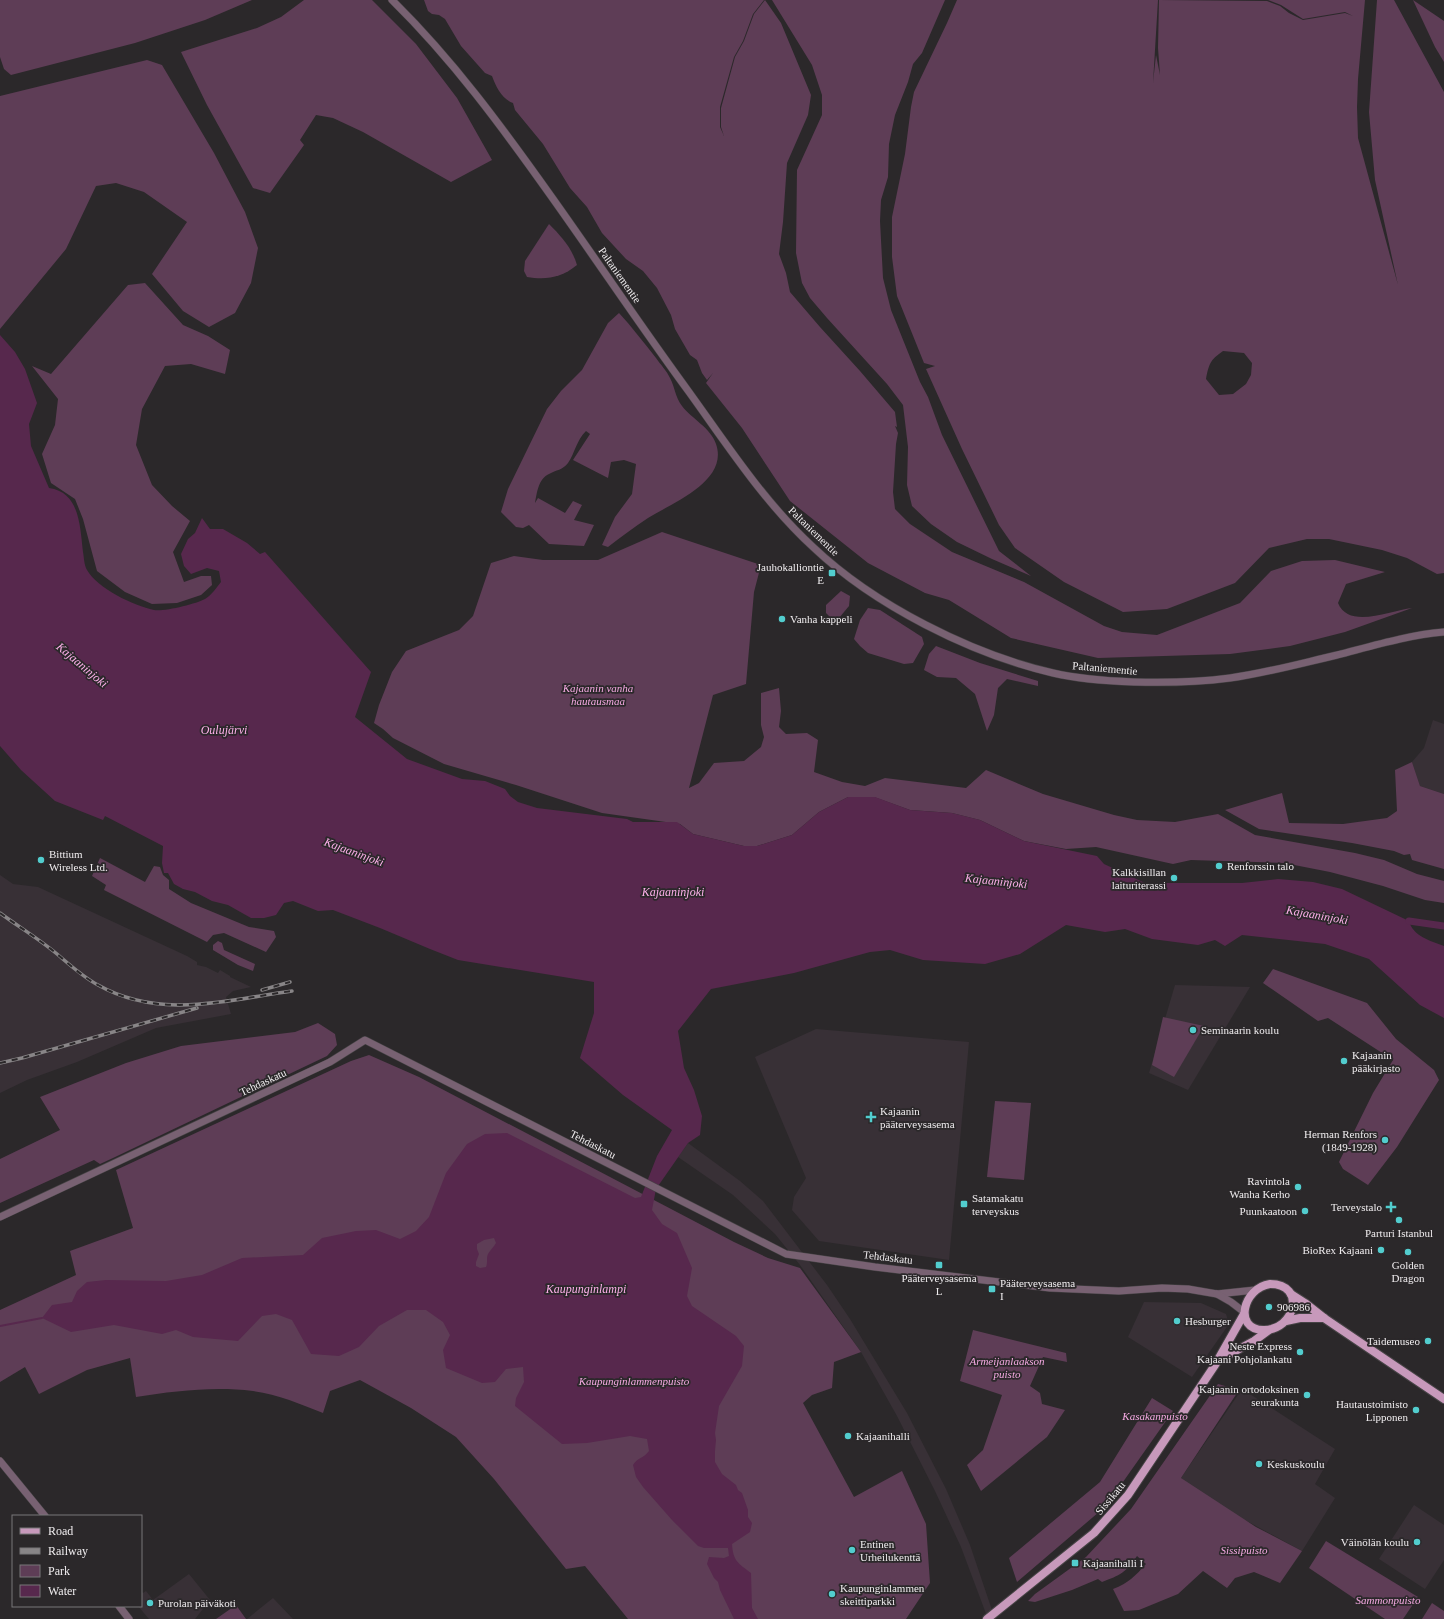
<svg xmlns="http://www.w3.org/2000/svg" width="1444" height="1619" viewBox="0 0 1444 1619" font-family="Georgia,serif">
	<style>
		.built { fill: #383036 }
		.green { fill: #5e3d56; fill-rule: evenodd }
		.water { fill: #57284d; fill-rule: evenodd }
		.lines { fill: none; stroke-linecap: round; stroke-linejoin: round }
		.stream { stroke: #57284d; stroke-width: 2 }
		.canal { stroke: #57284d; stroke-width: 7 }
		.tertiary-casing { stroke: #464345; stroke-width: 8 }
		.primary-casing { stroke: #464345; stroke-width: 10 }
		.tertiary { stroke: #786172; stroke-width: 7 }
		.primary { stroke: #c799bb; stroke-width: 8 }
		.rail-casing { stroke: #888587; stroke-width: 3.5 }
		.rail { stroke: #2b282a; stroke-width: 2; stroke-dasharray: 6; stroke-linecap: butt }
		.poi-dot { fill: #52cdce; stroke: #2b282a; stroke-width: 1.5 }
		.labels { text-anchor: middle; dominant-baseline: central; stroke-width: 3.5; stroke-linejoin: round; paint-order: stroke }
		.street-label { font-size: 11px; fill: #efecee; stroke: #2b282a }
		.poi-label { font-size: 11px; fill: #efecee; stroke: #2b282a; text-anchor: start }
		.park-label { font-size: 11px; font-style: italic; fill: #f6aae3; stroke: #2b282a }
		.water-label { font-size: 12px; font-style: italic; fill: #fdb0ea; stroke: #2b282a }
	</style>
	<rect width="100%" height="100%" fill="#2b282a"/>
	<g class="built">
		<path d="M1433,720L1444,724V794L1420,786L1412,762L1424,748Z"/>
		<path d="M0,875L13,884L38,887L187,956L197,962V965L206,967L218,973L220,970L230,976V977L251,987L233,991L226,997L231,1014L156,1028L77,1062L27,1080L0,1093Z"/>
		<path d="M1175,985L1250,987L1188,1090L1149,1073Z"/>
		<path d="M816,1029L969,1042L949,1260L819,1241L792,1210L794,1197L806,1178L755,1057Z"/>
		<path d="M688,1143L740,1181L763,1201L827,1285L850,1319L907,1413L946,1489L970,1545L995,1619H988L961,1547L935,1491L897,1416L861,1352L800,1265L775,1234L733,1195L678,1157Z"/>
		<path d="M1144,1302L1201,1303L1226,1314L1229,1324L1192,1377L1128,1337Z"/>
		<path d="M1242,1389L1335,1449L1315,1484L1335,1498L1302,1551L1245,1520L1236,1527L1181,1478Z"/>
		<path d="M1414,1505L1444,1525V1560L1425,1589L1379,1559Z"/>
		<path d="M189,1574L210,1600L195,1619H149L138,1606H141V1591L143,1593L146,1591L153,1600Z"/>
		<path d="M273,1598L293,1619H247Z"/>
	</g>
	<g class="green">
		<path d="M0,0H252L205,20L135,43L11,75L4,69L0,57Z"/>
		<path d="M304,0H372L416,44L457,98L492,160L451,182L363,132L333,118L316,115L300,140L304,145L270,193L253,188L207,105L181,52L257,28L281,17Z"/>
		<path d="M424,0H764L753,14L743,41L734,57L720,107V127L724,136L721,127V108L735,57L744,41L754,14L765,0L781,23L811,95L808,115L787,163L783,222L779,254L786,273L790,292L820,327L860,371L895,412L897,427L895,426L898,433L896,444L893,492L895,509L910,524L952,552L1024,582L1104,626L1122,632L1157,635L1240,603L1271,571L1302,561L1335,560L1385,572L1346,584L1338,603C1349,630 1391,610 1412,608L1345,632L1290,646L1230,654L1098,658L1011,638L949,600L925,593L868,563L790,501L742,428L706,383L713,373L707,380L702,373L697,360L690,355L675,329L671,315L657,288L643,271L626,259L602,233L587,207L570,188L543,144L515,110L513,103C502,99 496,87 492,76L485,73L461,46L445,19L439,15L432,14L428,11Z"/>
		<path d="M772,0H945L922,53L913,64L908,82L895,115L889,144L888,177L881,200L880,221L883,278L891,310L920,382L928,397L942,435L999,551L1031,576L992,559L957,542L931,524L912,506L907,485L908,447L903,405L887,384L827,318L810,298L802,283L796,253L797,170L822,115V95L812,65Z"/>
		<path d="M957,0H1158L1153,83L1156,55L1160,75L1158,48L1159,0L1267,1L1280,6L1289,13L1303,20L1345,13L1353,16L1345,12L1303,19L1281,5L1268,0H1365L1358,79L1357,107L1358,138L1398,285L1375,180L1369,112L1377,0H1394L1444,92V573L1437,574L1407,558L1382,550L1329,539H1307L1269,548L1235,583L1167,609L1123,612L1064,582L1015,548L999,525L962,449L926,369L935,366L924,363L897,296L892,257V217L905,154L911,107L914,92L947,23ZM1223,351L1244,353L1252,363L1251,375L1246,384L1233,394L1219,395L1206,379C1209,364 1210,360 1223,351Z"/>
		<path d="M1413,0L1444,21V62L1435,47Z"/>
		<path d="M147,60L162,65L214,153L245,212L258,248L251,283L235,313L209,327L183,311L152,274L187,222L144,192L116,183L96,186L66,249L0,329V96Z"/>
		<path d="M549,224C561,236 572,248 577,265C561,278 546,280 527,277L524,271L525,261Z"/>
		<path d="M145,283L183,325L208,336L230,350L225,374L191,364L165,366L142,409L136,445L152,485L172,506L190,521L173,552L184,582L201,576H211L212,585L201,595L177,603L152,604L125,592L97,571L83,519L75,499L51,483L42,454L55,425L58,399L32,366L51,374L128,285Z"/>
		<path d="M619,313C632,327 644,343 656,358C660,364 667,371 670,378C675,387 675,397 682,406C692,419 711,428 716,444C729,481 672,503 648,518C634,527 621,537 608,547L602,545L615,517L632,494L636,464L624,460L611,462L608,478L573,460L590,434L586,431C576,441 575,453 568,463C563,470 556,470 549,474C538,479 537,493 535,503L538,498L565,513L573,501L582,505L574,520L594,525L584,546L549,544L529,525L523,528L516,527L501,512L508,489L547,409L561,391L582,370L608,323Z"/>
		<path d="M662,532L761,565L754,592L746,684L713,695L689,788L699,783L714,763L744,761L761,747L764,737L761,725V693L779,688L781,711L779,727L786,734L807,733L818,740L814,772L842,782L865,786L885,778L966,788L986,770L1043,794L1114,815L1137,820L1175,822L1218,814L1255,835L1355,853L1384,860L1417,874L1444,881V903L1425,900L1383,886L1330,872L1284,863L1191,860L1173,864L1096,847L1066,849L1024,841L980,820L952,813L910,810L874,797H848L819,812L792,835L757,846H744L693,834L680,824L602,813L516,785L444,764L393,738L383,729L374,723L379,705L392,672L406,651L459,630L473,616L491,563L514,556L543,560H598Z"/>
		<path d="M841,591L850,596L849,606L839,618L832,619L826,613V605Z"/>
		<path d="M868,608L880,610L922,637L924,644L913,663L904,664L868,653L860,646L854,639L860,620Z"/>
		<path d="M936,646L980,663L1038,681V686L1007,679L998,688L994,715L987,731L975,694L956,678L937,677L924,670L929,654Z"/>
		<path d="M1412,762L1420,786L1444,794V869L1412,860L1410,854L1404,855L1394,851L1352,843L1259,829L1225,810L1282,793L1289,823L1343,824L1387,818L1397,811L1395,770Z"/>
		<path d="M100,858L145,882L154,866L160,867L163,875L169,880V889L191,903L249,927L274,931L276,937L266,952L224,933L213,935L207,942L104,890L106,885L92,876Z"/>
		<path d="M218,941L222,943L224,950L255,964L253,971L238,965L213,950V945Z"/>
		<path d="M1273,969L1367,1003L1396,1039L1434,1070L1439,1080L1397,1147L1368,1185L1343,1169L1339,1162L1373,1093L1393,1060L1328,1018L1318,1021L1263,983Z"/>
		<path d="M1163,1017L1204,1026L1174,1077L1152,1065Z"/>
		<path d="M318,1023L335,1034L337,1045L327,1056L113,1158L100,1164L94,1160L0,1203V1159L60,1130L40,1097L126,1063L181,1046L295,1032Z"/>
		<path d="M369,1055L419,1077L734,1242L768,1258L800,1268L861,1352L834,1362L832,1388L812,1395L803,1403L854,1497L902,1471L926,1524L930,1583L906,1619H628L585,1566L566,1569L494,1479L456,1437L411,1408L360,1380L330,1391L323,1413C301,1404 277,1394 253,1391C214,1386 174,1391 136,1397L130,1358L87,1370L39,1394L25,1367L0,1382V1310L76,1275L70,1251L133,1228L116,1170L351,1061Z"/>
		<path d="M995,1101L1031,1103L1024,1180L987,1177Z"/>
		<path d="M973,1330L1066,1353L1067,1362L1043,1357L1030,1386L1040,1393L1042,1404L1065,1410L1047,1437L981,1491L967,1465L983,1450L1002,1395L960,1381Z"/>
		<path d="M1218,1384L1239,1390L1181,1478L1256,1527L1302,1551L1280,1583L1254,1572L1235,1578L1227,1588L1203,1571L1178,1594L1139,1610L1124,1611L1113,1589C1129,1583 1135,1576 1146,1564L1137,1556C1126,1573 1120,1575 1102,1582L1098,1579L1072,1590L1035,1602L1028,1601L1035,1594L1086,1557L1131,1509Z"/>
		<path d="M1152,1398L1173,1411L1106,1506L1017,1582L1009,1558L1100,1482Z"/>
		<path d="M1326,1541L1418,1597L1403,1619H1385L1309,1568Z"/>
		<path d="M1432,1603L1444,1611V1619H1422Z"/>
		<path d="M236,1605L246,1619H216Z"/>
	</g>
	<path class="water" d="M0,335L15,352L25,369L37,403L29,424L31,446L49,488C80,492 80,527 83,552C84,557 84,565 87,570C97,588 134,606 154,610C163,612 196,604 205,599C211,596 217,587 221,582L219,571L207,568L191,574L184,566L181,554L188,539L195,533L202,518L210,529H223L247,543L260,554L265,552L371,672L355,717L407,759L462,779L485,781L505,789L510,796L518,802L537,808L627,819L633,822H677L693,834L744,846H757L792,835L819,812L848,797H875L910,810L952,813L980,820L1024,841L1097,856L1104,864L1145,883H1242L1278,879L1313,882L1342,889L1409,921C1413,936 1430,941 1444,946V1018L1420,1005L1369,959L1325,944L1242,935L1225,946L1215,940L1198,945L1152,939L1125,929L1105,932L1066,925L1020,954L985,964L923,960L890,950L870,952L794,973L711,989L678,1031L684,1068L694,1090L702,1116L700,1135L688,1143L656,1189L652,1210L662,1224L677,1233L692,1268L687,1296L692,1306L736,1336L744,1346L742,1366L719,1406L715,1433L716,1440L715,1451V1462L722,1474L736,1485L738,1490L742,1493L748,1510V1517L752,1523L750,1532L732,1544C733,1561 738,1563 751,1573L752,1608L758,1619H734L720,1590L718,1582L714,1578L707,1564L709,1557L724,1558L729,1556L728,1548H704L698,1546L672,1520L643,1487L636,1477L633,1465C637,1458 644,1458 649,1451L647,1439L630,1436L587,1443L562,1444L515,1406L516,1398L524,1382L523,1367L506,1369L495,1382L482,1383L446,1368L443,1350L450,1335L443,1322L426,1310H407L379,1326L359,1347L339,1356L311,1354L292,1320L276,1314L262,1316L238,1341L193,1337L176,1330L162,1334L114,1325L71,1332L42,1318L52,1305L72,1302L77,1291L87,1282L106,1280L166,1281L202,1275L242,1258L303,1255L322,1238L356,1231L376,1230L400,1239L416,1231L429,1217L446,1173L467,1144L485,1134L507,1133L635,1198L641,1197L657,1156L672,1130L623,1095L580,1058L594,1013V982L458,960L430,949L380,928L333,910L318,911L293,901L284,903L276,915L264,918H251L228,905L212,901L195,892L183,889L174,884L168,873H164L162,863L163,846L105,816L103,820L55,801L21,770L0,746ZM494,1238L496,1243C494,1247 490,1250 488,1254C486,1258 488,1262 486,1267L480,1268L476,1266V1262L479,1254L477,1249V1244L484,1240Z"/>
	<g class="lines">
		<path class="stream" d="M0,1326L42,1318"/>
		<path class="canal" d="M1409,921L1444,926"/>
		<defs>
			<g id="tertiary">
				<path d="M392,0C453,60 502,127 551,196C598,262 642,328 689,392C728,446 764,502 813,547C874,605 971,654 1053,673C1079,679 1107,681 1134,682C1166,683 1199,682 1230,678C1266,673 1302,663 1337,655C1372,646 1408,635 1444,632"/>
				<path d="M0,1217L330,1062L365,1040L786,1254L875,1267L1050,1288L1119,1291L1162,1288L1188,1289L1217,1294L1255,1290"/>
				<path d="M1217,1294L1231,1302L1244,1312"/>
				<path d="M0,1461L45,1516"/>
				<path d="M119,1606L129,1619"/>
			</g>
			<g id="primary">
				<path d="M1270,1284C1307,1284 1295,1331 1263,1330C1233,1329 1243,1288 1270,1284Z"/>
				<path d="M1291,1294L1305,1303L1324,1318L1444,1399"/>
				<path d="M1286,1321L1300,1318H1324"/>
				<path d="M1217,1361L1254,1341L1269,1330"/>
				<path d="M987,1619L1094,1533L1128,1495L1215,1365L1244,1314"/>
			</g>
		</defs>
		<use href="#tertiary" class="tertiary-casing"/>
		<use href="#primary" class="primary-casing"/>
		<use href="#tertiary" class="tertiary"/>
		<use href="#primary" class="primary"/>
		<defs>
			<g id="rail">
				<path d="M0,913C19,927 39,939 57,954C70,965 83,977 98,985C160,1020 226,1000 292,991"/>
				<path d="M262,990L290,982"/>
				<path d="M0,1063L22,1058L197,1008"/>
			</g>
		</defs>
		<use href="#rail" class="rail-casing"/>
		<use href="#rail" class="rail"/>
	</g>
	<g class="poi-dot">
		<rect x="828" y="569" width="8" height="8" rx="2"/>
		<circle cx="782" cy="619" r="4"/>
		<circle cx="41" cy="860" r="4"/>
		<circle cx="1219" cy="866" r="4"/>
		<circle cx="1174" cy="878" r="4"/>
		<circle cx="1193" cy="1030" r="4"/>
		<circle cx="1344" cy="1061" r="4"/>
		<path d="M869 1111h4v4h4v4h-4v4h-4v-4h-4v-4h4z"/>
		<circle cx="1385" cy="1140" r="4"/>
		<circle cx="1298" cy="1187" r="4"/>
		<rect x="960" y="1200" width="8" height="8" rx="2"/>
		<path d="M1389 1201h4v4h4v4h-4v4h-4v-4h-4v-4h4z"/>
		<circle cx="1305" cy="1211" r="4"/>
		<circle cx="1399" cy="1220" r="4"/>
		<circle cx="1381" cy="1250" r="4"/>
		<circle cx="1408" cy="1252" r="4"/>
		<rect x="935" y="1261" width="8" height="8" rx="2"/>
		<rect x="988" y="1285" width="8" height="8" rx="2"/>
		<circle cx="1269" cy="1307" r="4"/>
		<circle cx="1177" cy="1321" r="4"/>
		<circle cx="1428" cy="1341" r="4"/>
		<circle cx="1300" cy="1352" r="4"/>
		<circle cx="1307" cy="1395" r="4"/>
		<circle cx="1416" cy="1410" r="4"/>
		<circle cx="848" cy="1436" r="4"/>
		<circle cx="1259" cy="1464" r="4"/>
		<circle cx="1417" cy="1542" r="4"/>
		<circle cx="852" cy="1550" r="4"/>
		<rect x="1071" y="1559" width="8" height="8" rx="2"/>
		<circle cx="832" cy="1594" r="4"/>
		<circle cx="150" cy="1603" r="4"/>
	</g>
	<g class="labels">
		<g class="street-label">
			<text transform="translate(620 275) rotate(55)">Paltaniementie</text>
			<text transform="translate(814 531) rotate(44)">Paltaniementie</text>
			<text transform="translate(1105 668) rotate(5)">Paltaniementie</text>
			<text transform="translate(263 1082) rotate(-25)">Tehdaskatu</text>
			<text transform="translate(593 1144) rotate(27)">Tehdaskatu</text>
			<text transform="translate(888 1257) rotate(7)">Tehdaskatu</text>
			<text transform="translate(1110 1498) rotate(-50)">Sissikatu</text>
		</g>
		<g class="poi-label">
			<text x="824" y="567" text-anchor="end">Jauhokalliontie<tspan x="824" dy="13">E</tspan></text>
			<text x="790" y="619">Vanha kappeli</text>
			<text x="49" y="854">Bittium<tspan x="49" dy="13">Wireless Ltd.</tspan></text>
			<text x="1227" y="866">Renforssin talo</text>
			<text x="1166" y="872" text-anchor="end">Kalkkisillan<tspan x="1166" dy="13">laituriterassi</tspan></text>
			<text x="1201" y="1030">Seminaarin koulu</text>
			<text x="1352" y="1055">Kajaanin<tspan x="1352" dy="13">pääkirjasto</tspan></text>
			<text x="880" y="1111">Kajaanin<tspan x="880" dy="13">pääterveysasema</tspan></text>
			<text x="1377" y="1134" text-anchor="end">Herman Renfors<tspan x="1377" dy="13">(1849-1928)</tspan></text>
			<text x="1290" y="1181" text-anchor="end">Ravintola<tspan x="1290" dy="13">Wanha Kerho</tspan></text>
			<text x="972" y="1198">Satamakatu<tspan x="972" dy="13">terveyskus</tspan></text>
			<text x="1382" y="1207" text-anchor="end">Terveystalo</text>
			<text x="1297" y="1211" text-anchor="end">Puunkaatoon</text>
			<text x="1399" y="1233" text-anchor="middle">Parturi Istanbul</text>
			<text x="1373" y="1250" text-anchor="end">BioRex Kajaani</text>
			<text x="1408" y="1265" text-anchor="middle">Golden<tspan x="1408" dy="13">Dragon</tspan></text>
			<text x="939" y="1278" text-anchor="middle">Pääterveysasema<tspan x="939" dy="13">L</tspan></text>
			<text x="1000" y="1283">Pääterveysasema<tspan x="1000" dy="13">I</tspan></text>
			<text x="1277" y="1307">906986</text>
			<text x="1185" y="1321">Hesburger</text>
			<text x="1420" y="1341" text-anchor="end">Taidemuseo</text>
			<text x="1292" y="1346" text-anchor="end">Neste Express<tspan x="1292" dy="13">Kajaani Pohjolankatu</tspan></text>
			<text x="1299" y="1389" text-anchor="end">Kajaanin ortodoksinen<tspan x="1299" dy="13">seurakunta</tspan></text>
			<text x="1408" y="1404" text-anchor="end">Hautaustoimisto<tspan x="1408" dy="13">Lipponen</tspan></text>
			<text x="856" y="1436">Kajaanihalli</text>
			<text x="1267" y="1464">Keskuskoulu</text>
			<text x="1409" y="1542" text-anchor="end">Väinölän koulu</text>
			<text x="860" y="1544">Entinen<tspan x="860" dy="13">Urheilukenttä</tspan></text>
			<text x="1083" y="1563">Kajaanihalli I</text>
			<text x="840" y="1588">Kaupunginlammen<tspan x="840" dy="13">skeittiparkki</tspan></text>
			<text x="158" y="1603">Purolan päiväkoti</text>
		</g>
		<g class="park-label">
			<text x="598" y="688">Kajaanin vanha<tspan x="598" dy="13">hautausmaa</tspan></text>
			<text x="1007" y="1361">Armeijanlaakson<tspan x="1007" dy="13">puisto</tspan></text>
			<text x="634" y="1381">Kaupunginlammenpuisto</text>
			<text x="1155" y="1416">Kasakanpuisto</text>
			<text x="1244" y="1550">Sissipuisto</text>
			<text x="1388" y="1600">Sammonpuisto</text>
		</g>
		<g class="water-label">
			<text transform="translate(82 665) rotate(40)">Kajaaninjoki</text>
			<text x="224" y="730">Oulujärvi</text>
			<text transform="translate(354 852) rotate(20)">Kajaaninjoki</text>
			<text transform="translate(996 881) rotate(6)">Kajaaninjoki</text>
			<text x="673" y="892">Kajaaninjoki</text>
			<text transform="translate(1317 915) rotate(10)">Kajaaninjoki</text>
			<text x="586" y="1289">Kaupunginlampi</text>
		</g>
	</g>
	<rect x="12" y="1515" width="130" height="92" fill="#2b282a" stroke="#797678"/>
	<rect x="20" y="1528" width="20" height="6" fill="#c799bb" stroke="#797678"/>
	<text x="48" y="1535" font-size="12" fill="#efecee">Road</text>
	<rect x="20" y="1548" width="20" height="6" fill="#888587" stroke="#797678"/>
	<text x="48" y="1555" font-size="12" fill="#efecee">Railway</text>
	<rect x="20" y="1565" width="20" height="12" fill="#5e3d56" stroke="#797678"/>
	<text x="48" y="1575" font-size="12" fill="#efecee">Park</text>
	<rect x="20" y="1585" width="20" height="12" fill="#57284d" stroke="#797678"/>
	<text x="48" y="1595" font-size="12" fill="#efecee">Water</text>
</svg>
